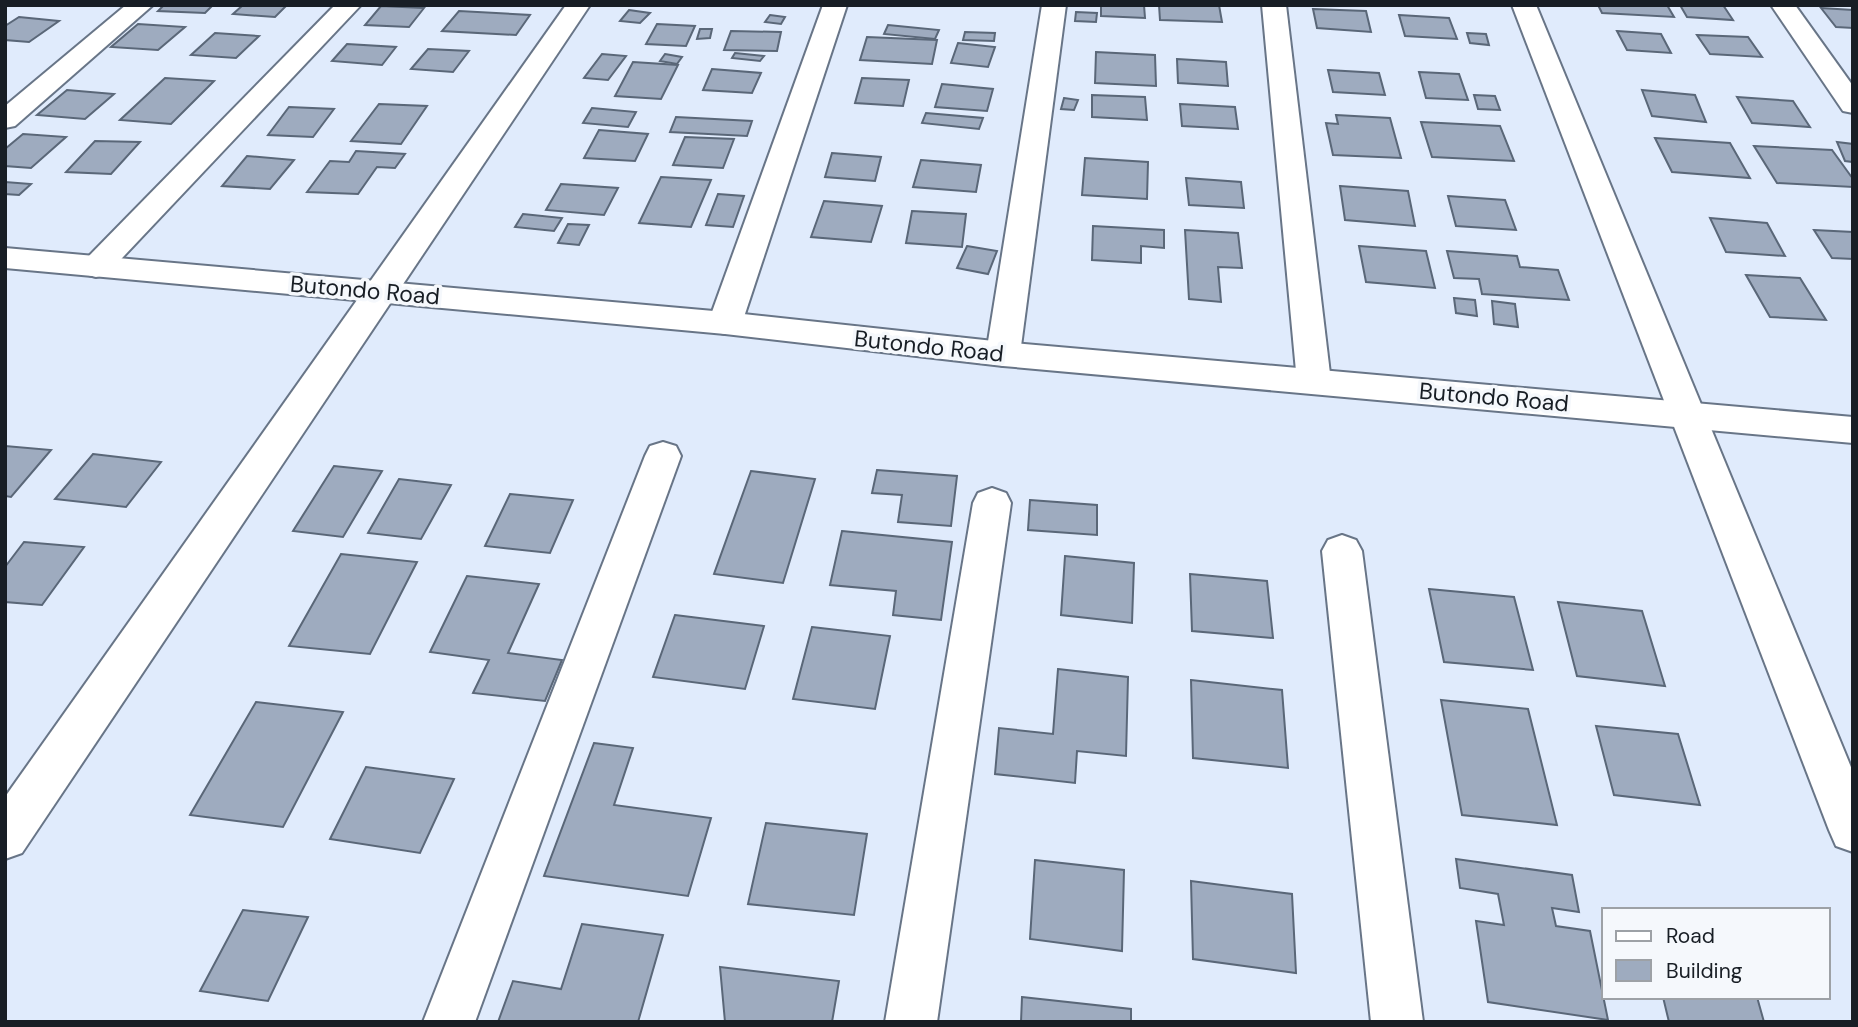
<svg xmlns="http://www.w3.org/2000/svg" width="1858" height="1027" viewBox="0 0 1858 1027" font-family="'DM Sans',sans-serif">
	<style>
		.building { fill: #9eabbf; stroke: #5a6778; stroke-width: 2 }
		.lines { fill: none; stroke-linecap: round; stroke-linejoin: round }
		.street-casing { stroke: #687587; stroke-width: 4 }
		.secondary-casing { stroke: #687587; stroke-width: 4 }
		.street { fill: #fff; fill-rule: evenodd }
		.secondary { fill: #fff; fill-rule: evenodd }
		.labels { text-anchor: middle; dominant-baseline: central; stroke-width: 7; stroke-linejoin: round; paint-order: stroke }
		.street-label { font-size: 23px; fill: #181e25; stroke: #f5f8fc }
	</style>
	<rect width="100%" height="100%" fill="#e0ebfc"/>
	<g class="building">
		<path d="M164,5H213L205,13L158,11Z"/>
		<path d="M243,5H287L275,17L233,14Z"/>
		<path d="M1101,5H1144L1145,18L1101,16Z"/>
		<path d="M1159,5H1219L1222,22L1160,20Z"/>
		<path d="M1598,5H1667L1674,17L1602,13Z"/>
		<path d="M1680,5H1723L1733,20L1687,17Z"/>
		<path d="M381,6L424,8L409,27L365,25Z"/>
		<path d="M1821,8L1853,10V28L1836,27Z"/>
		<path d="M1313,9L1366,11L1371,32L1317,28Z"/>
		<path d="M629,10L650,13L640,23L620,21Z"/>
		<path d="M459,11L530,15L516,35L442,31Z"/>
		<path d="M1076,12L1097,13L1096,22L1075,21Z"/>
		<path d="M770,15L785,17L781,24L765,22Z"/>
		<path d="M1399,15L1449,18L1457,39L1405,36Z"/>
		<path d="M19,17L59,21L29,42L5,40V26Z"/>
		<path d="M138,24L185,27L158,50L111,47Z"/>
		<path d="M657,24L695,26L686,46L646,44Z"/>
		<path d="M888,25L939,30L935,39L884,34Z"/>
		<path d="M700,29H712L710,38L697,39Z"/>
		<path d="M731,31L781,32L777,51L724,50Z"/>
		<path d="M1617,31L1661,34L1671,53L1627,50Z"/>
		<path d="M965,32L995,33L994,41L963,40Z"/>
		<path d="M215,33L259,36L236,58L191,55Z"/>
		<path d="M1467,33L1486,34L1489,45L1470,43Z"/>
		<path d="M1697,35L1748,37L1762,57L1710,54Z"/>
		<path d="M867,37L937,40L932,64L860,60Z"/>
		<path d="M958,43L995,47L988,67L951,63Z"/>
		<path d="M347,44L396,47L382,65L332,61Z"/>
		<path d="M428,49L469,51L453,72L411,69Z"/>
		<path d="M1096,52L1155,55L1156,86L1095,83Z"/>
		<path d="M735,53L764,56L760,61L732,58Z"/>
		<path d="M602,54L626,56L608,80L584,78Z"/>
		<path d="M665,54L682,57L677,64L660,61Z"/>
		<path d="M1177,59L1226,62L1228,86L1178,83Z"/>
		<path d="M633,62L678,65L661,99L615,96Z"/>
		<path d="M712,69L761,73L752,93L703,90Z"/>
		<path d="M1328,70L1379,73L1385,95L1333,92Z"/>
		<path d="M1419,72L1459,74L1468,100L1426,98Z"/>
		<path d="M165,78L214,81L171,124L120,120Z"/>
		<path d="M862,78L909,80L903,106L855,103Z"/>
		<path d="M942,84L993,89L987,111L935,107Z"/>
		<path d="M67,90L114,94L85,119L37,115Z"/>
		<path d="M1642,90L1695,95L1706,122L1652,116Z"/>
		<path d="M1092,95L1145,97L1147,120L1092,117Z"/>
		<path d="M1474,95L1495,96L1500,110L1478,109Z"/>
		<path d="M1737,97L1793,101L1810,127L1752,123Z"/>
		<path d="M1064,98L1078,100L1074,110L1061,109Z"/>
		<path d="M379,104L427,106L401,144L351,141Z"/>
		<path d="M1180,104L1235,107L1238,129L1182,126Z"/>
		<path d="M289,107L334,109L313,137L268,135Z"/>
		<path d="M592,108L636,112L628,127L583,123Z"/>
		<path d="M926,113L983,118L979,129L922,123Z"/>
		<path d="M1336,115L1390,118L1401,158L1333,155L1326,123L1338,124Z"/>
		<path d="M676,117L752,121L747,136L670,132Z"/>
		<path d="M1421,122L1500,126L1514,161L1432,157Z"/>
		<path d="M599,130L648,134L635,161L584,158Z"/>
		<path d="M23,134L66,137L31,168L5,166V149Z"/>
		<path d="M685,137L734,139L723,168L673,165Z"/>
		<path d="M1655,138L1730,143L1750,178L1672,172Z"/>
		<path d="M95,141L140,142L111,174L66,172Z"/>
		<path d="M1837,142L1853,144V162L1845,161Z"/>
		<path d="M1754,146L1832,150L1853,179V187L1777,183Z"/>
		<path d="M356,151L405,154L395,168L377,167L358,194L307,192L330,161L349,162Z"/>
		<path d="M832,153L881,157L875,181L825,177Z"/>
		<path d="M247,156L294,160L270,189L222,186Z"/>
		<path d="M1085,158L1148,162L1147,199L1082,195Z"/>
		<path d="M921,160L981,165L976,192L913,187Z"/>
		<path d="M661,177L711,180L691,227L639,223Z"/>
		<path d="M1186,178L1241,182L1244,208L1189,205Z"/>
		<path d="M5,182L31,184L19,195L5,194Z"/>
		<path d="M561,184L618,188L604,215L546,210Z"/>
		<path d="M1340,186L1408,191L1415,226L1345,220Z"/>
		<path d="M718,194L744,196L733,227L706,225Z"/>
		<path d="M1448,196L1505,200L1516,230L1456,226Z"/>
		<path d="M824,201L882,206L871,242L811,237Z"/>
		<path d="M912,211L966,214L962,247L906,243Z"/>
		<path d="M523,214L562,218L554,231L515,227Z"/>
		<path d="M1710,218L1767,223L1785,256L1726,252Z"/>
		<path d="M568,224L589,225L579,245L558,243Z"/>
		<path d="M1093,226L1164,230V248L1141,246V263L1092,260Z"/>
		<path d="M1185,230L1238,233L1242,268L1218,267L1221,302L1189,299Z"/>
		<path d="M1814,230L1853,232V259L1832,258Z"/>
		<path d="M967,246L997,251L988,274L957,268Z"/>
		<path d="M1359,246L1426,251L1435,288L1366,282Z"/>
		<path d="M1447,251L1517,256L1520,267L1558,270L1569,300L1482,294L1479,279L1454,278Z"/>
		<path d="M1746,275L1800,278L1826,320L1770,317Z"/>
		<path d="M1454,298L1475,300L1477,316L1456,313Z"/>
		<path d="M1492,301L1515,304L1518,327L1494,324Z"/>
		<path d="M5,446L51,450L11,497L5,496Z"/>
		<path d="M93,454L161,462L126,507L55,499Z"/>
		<path d="M334,466L382,471L343,537L293,531Z"/>
		<path d="M877,470L957,476L951,526L898,522L902,495L872,493Z"/>
		<path d="M751,471L815,479L783,583L714,574Z"/>
		<path d="M399,479L451,485L421,539L368,533Z"/>
		<path d="M510,494L573,500L550,553L485,546Z"/>
		<path d="M1030,500L1097,505V535L1028,530Z"/>
		<path d="M842,531L952,542L941,620L893,615L896,591L830,585Z"/>
		<path d="M24,542L84,547L42,605L5,602V567Z"/>
		<path d="M341,554L417,562L370,654L289,646Z"/>
		<path d="M1065,556L1134,563L1132,623L1061,615Z"/>
		<path d="M1190,574L1267,581L1273,638L1192,631Z"/>
		<path d="M467,576L539,584L508,653L562,660L545,701L473,693L489,660L430,652Z"/>
		<path d="M1429,589L1514,597L1533,670L1444,662Z"/>
		<path d="M1558,602L1642,611L1665,686L1577,676Z"/>
		<path d="M675,615L764,626L745,689L653,677Z"/>
		<path d="M812,627L890,636L875,709L793,699Z"/>
		<path d="M1058,669L1128,677L1126,756L1077,751L1075,783L995,774L999,728L1053,734Z"/>
		<path d="M1191,680L1282,690L1288,768L1193,758Z"/>
		<path d="M1441,700L1528,709L1557,825L1462,815Z"/>
		<path d="M256,702L343,712L283,827L190,815Z"/>
		<path d="M1596,726L1678,734L1700,805L1614,795Z"/>
		<path d="M594,743L633,748L614,805L711,818L688,896L544,876Z"/>
		<path d="M366,767L454,779L420,853L330,839Z"/>
		<path d="M766,823L867,834L854,915L748,904Z"/>
		<path d="M1456,859L1572,875L1579,912L1552,908L1556,926L1590,931L1608,1020L1488,1002L1476,921L1504,925L1498,894L1460,888Z"/>
		<path d="M1035,860L1124,870L1122,951L1030,939Z"/>
		<path d="M1191,881L1292,894L1296,973L1193,959Z"/>
		<path d="M243,910L308,917L268,1001L200,991Z"/>
		<path d="M582,924L663,935L638,1022H498L513,981L561,989Z"/>
		<path d="M720,967L839,981L832,1022H725Z"/>
		<path d="M1022,997L1131,1009V1022H1021Z"/>
		<path d="M1663,997H1757L1764,1022H1669Z"/>
	</g>
	<g class="lines">
		<defs>
			<g id="street">
				<path d="M126,5H153L15,126L5,128V106Z"/>
				<path d="M335,5H361L107,274L96,277L85,274L80,267L85,260Z"/>
				<path d="M566,5H590L22,853L5,859V797Z"/>
				<path d="M823,5H847L742,323L737,331L725,334L713,331L708,323Z"/>
				<path d="M1042,5H1066L1020,354L1015,362L1003,366L991,362L986,354Z"/>
				<path d="M1262,5H1286L1331,382L1326,391L1314,394L1302,391L1297,382Z"/>
				<path d="M1512,5H1536L1853,772V852L1836,846L1829,830Z"/>
				<path d="M1771,5H1795L1853,86V113L1843,111Z"/>
				<path d="M663,442L676,446L681,456L475,1022H423L645,456L650,446Z"/>
				<path d="M992,488L1006,493L1011,503L937,1022H885L973,503L978,493Z"/>
				<path d="M1342,535L1356,540L1362,551L1423,1022H1371L1322,551L1328,540Z"/>
			</g>
			<path id="secondary" d="M5,248L725,312L1003,342L1853,417V443L1003,366L725,334L5,268Z"/>
		</defs>
		<use href="#street" class="street-casing"/>
		<use href="#secondary" class="secondary-casing"/>
		<use href="#street" class="street"/>
		<use href="#secondary" class="secondary"/>
	</g>
	<g class="labels">
		<g class="street-label">
			<text transform="translate(365 290) rotate(5)">Butondo Road</text>
			<text transform="translate(929 346) rotate(6)">Butondo Road</text>
			<text transform="translate(1494 397) rotate(5)">Butondo Road</text>
		</g>
	</g>
	<rect width="1858" height="1027" fill="none" stroke="#181e25" stroke-width="14"/>
	<rect x="1602" y="908" width="228" height="91" fill="#f5f8fc" stroke="#9da1a6" stroke-width="2"/>
	<rect x="1616" y="931" width="35" height="10" fill="#ffffff" stroke="#9da1a6" stroke-width="2"/>
	<text x="1666" y="943" font-size="21" fill="#181e25">Road</text>
	<rect x="1616" y="960" width="35" height="21" fill="#9eabbf" stroke="#9da1a6" stroke-width="2"/>
	<text x="1666" y="978" font-size="21" fill="#181e25">Building</text>
</svg>
